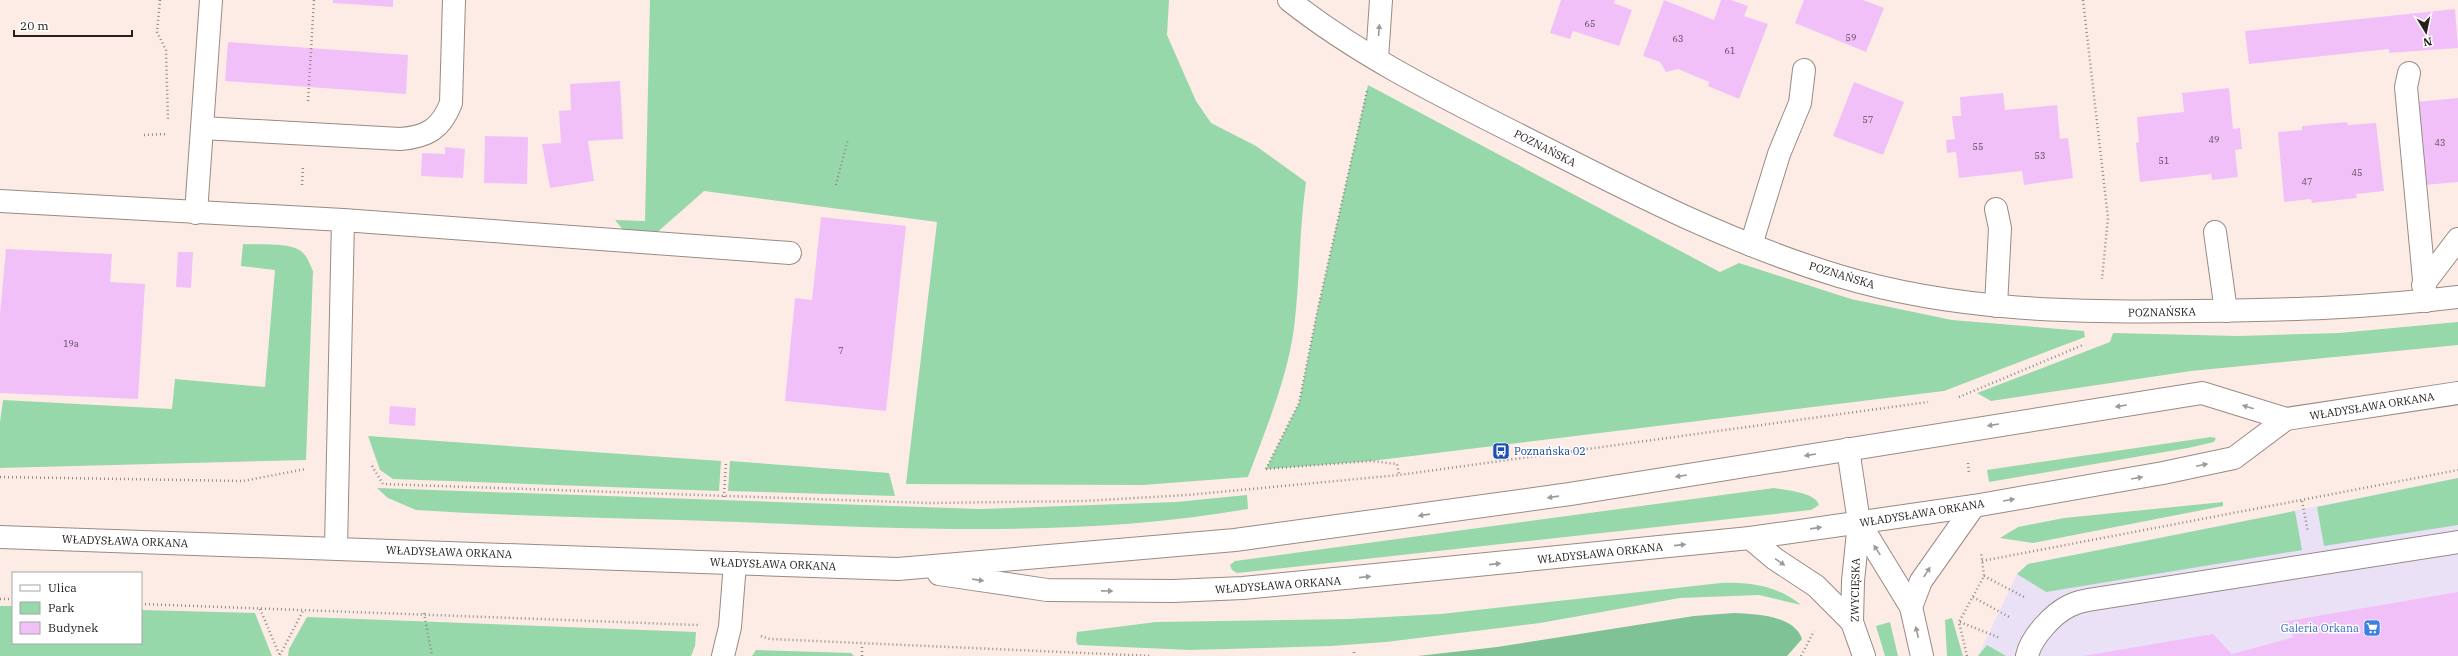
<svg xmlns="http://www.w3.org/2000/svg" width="2458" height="656" viewBox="0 0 2458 656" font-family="'IBM Plex Serif',serif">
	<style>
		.commercial { fill: #ebe1f6 }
		.green { fill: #97d8ab }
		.forest { fill: #7fc295 }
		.building { fill: #f2c0f9 }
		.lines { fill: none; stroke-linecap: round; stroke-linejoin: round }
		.minor-casing { stroke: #998a84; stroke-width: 24 }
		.path { stroke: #948984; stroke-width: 2.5; stroke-dasharray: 1 3; stroke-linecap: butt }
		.minor { stroke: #fff; stroke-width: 22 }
		.oneway { fill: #9d9b9a }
		.labels { text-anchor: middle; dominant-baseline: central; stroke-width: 3; stroke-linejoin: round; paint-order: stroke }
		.number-label { font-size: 9px; fill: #594855 }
		.street-label { font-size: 11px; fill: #26201e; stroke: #fff }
		.transit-label { font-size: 11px; fill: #164399; stroke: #fff; text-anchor: start }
		.shop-label { font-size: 11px; fill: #366cbe; stroke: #fff; text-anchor: end }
	</style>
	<rect width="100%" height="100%" fill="#fdece5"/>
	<path class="commercial" d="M2458,478V656H1978L2017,574L2028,564Z"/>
	<g class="green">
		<path d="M650,0H1169L1167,35L1196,101L1211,123L1256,146L1306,182C1299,231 1300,280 1294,328C1287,380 1266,428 1248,477L1143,485L906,484L937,222L704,191L653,236H628L615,220L645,221Z"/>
		<path d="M1368,85L1720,272L1739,263L1851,299L1952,320L2084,331L2085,337L1944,391L1371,461L1266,469L1299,403L1318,308Z"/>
		<path d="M243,244C257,245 292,242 302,252C308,257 310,265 313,271L306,460L0,468V422L3,400L172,409L175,379L265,387L275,270L241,266Z"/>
		<path d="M2458,322V345L2191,371L1991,401L1977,393L2110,342L2113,333L2238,336L2339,333Z"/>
		<path d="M368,436L721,461L719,491L393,479L380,470Z"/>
		<path d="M2211,437L2216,438L2214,442L2188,448L1989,482L1987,470Z"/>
		<path d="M730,461L889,473L895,496L728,491Z"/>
		<path d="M2458,478V525L2324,546L2317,507Z"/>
		<path d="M377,488L980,509L1176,502L1247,495L1248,509C1080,538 908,529 738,522C631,518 523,517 416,510L388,498Z"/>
		<path d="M1774,488C1785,490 1816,492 1819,505L1811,510L1237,573L1232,570L1230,565L1235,561Z"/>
		<path d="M2223,502V506L2033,543L2000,538L2018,527L2064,518Z"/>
		<path d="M2295,511L2302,550L2046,592L2017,574L2028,564Z"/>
		<path d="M1721,583C1750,582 1779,586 1801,605L1759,595L1680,598L1540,623L1386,642L1331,646L1190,650L1078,645L1076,641L1077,632L1156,622L1349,619L1441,614Z"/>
		<path d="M0,606H13V643H141V610L255,613L272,656H0Z"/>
		<path d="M307,617L696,632L695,646L691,656H288L289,649Z"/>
		<path d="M1952,618L1963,656H1947L1945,620Z"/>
		<path d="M1890,622L1898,656H1885L1876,626Z"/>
		<path d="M1987,645L2006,656H1978Z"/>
		<path d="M756,650L851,653L854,656H752Z"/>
	</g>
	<path class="forest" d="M1734,613C1755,614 1794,615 1802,639L1787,656H1418L1497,647L1694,616Z"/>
	<g class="building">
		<path d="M333,0H393V7L333,3Z"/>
		<path d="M1561,0H1615L1614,3L1632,10L1619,46L1573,31L1570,39L1550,33Z"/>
		<path d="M1664,0L1714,20L1721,0H1731L1748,6L1744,16L1768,24L1739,99L1708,86L1709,82L1678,69L1666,72L1660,62L1643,56Z"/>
		<path d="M1804,0H1863L1884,8L1866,52L1795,23Z"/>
		<path d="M2455,9L2458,48L2389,53V49L2249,64L2245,31Z"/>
		<path d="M228,42L408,55L406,94L225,81Z"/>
		<path d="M620,81L623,139L588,141L594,181L550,188L542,144L561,143L559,111L571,110L570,84Z"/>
		<path d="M1854,82L1904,102L1883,155L1833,136Z"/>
		<path d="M2229,88L2233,129L2240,128L2242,149L2235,150L2238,177L2212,180L2211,174L2140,182L2136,143L2139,142L2137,117L2184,112L2182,93Z"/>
		<path d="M2003,93L2005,110L2057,105L2060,139L2068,138L2073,178L2024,185L2022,171L1959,178L1956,152L1947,153L1946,140L1955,139L1952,116H1961L1960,97Z"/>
		<path d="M2458,98V182L2425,185L2417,102Z"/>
		<path d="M2347,122L2348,125L2376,123L2384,191L2356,194L2357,198L2312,203L2311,199L2284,202L2278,132L2302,130V126Z"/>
		<path d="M485,136L528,137L527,184L484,183Z"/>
		<path d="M445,147L465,149L463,178L421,176L422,153L445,154Z"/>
		<path d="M821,217L906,226L886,411L785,401L795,298L812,300Z"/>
		<path d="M6,249L112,254L110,282L145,284L138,399L0,393V314Z"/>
		<path d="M178,252H193L191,288L176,287Z"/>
		<path d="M390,406L416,408L415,426L389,424Z"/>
		<path d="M2458,592V656H2083L2213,634L2232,654L2294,637L2281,622Z"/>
	</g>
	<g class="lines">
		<defs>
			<g id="minor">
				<path d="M1289,0C1362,58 1448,99 1531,141C1631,192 1730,243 1839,276C1955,311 2077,313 2197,311C2284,310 2371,308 2458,297"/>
				<path d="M1377,59L1381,0"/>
				<path d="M2409,73L2406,87L2426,301"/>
				<path d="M202,128L400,139C427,137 441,129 451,103L454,0"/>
				<path d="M0,201L343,220L336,548"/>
				<path d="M196,213L211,0"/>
				<path d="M343,220L790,253"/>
				<path d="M2215,232L2226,311"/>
				<path d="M1751,245L1779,154L1800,103L1804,70"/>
				<path d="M2423,285L2458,239"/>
				<path d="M1996,306L2000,228L1996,209"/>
				<path d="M1848,449L1859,522L1853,581L1852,622L1864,656"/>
				<path d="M1859,522L1911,607L1922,656"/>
				<path d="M0,537L898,569L1235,540L1570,494L2202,393L2286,419L2458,393"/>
				<path d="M1750,538L1775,559L1816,586L1852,622"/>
				<path d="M939,574L1047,590L1173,591L1243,588L1750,538L1974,506L2163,473L2234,458L2286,419"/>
				<path d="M1911,607L1921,581L1974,506"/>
				<path d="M723,656L730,627L735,563"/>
				<path d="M2027,656C2031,637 2053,614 2069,606C2075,603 2082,601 2088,600L2458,542"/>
			</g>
		</defs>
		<use href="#minor" class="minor-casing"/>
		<g class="path">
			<path d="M160,0L157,32L166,50L168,121"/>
			<path d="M2083,0L2108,218L2102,279"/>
			<path d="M308,101L314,0"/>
			<path d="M144,135L168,134"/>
			<path d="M302,185L303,166"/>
			<path d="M836,185L848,139"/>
			<path d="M1959,397L2083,345"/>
			<path d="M1968,463L1969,474"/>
			<path d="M372,466L383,484L929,503L1084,501L1187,495L1399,475L1928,402"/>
			<path d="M1266,469L1299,403L1318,308L1367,91"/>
			<path d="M1266,469L1371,461L1397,464L1399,475"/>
			<path d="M0,477L243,481L306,469"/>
			<path d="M724,497L726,461"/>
			<path d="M2302,501L2308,532"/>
			<path d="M1982,561L2458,470"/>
			<path d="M1984,576L2026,598"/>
			<path d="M1973,597L2011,618"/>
			<path d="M0,599H13"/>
			<path d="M141,604L698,625"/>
			<path d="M260,609L280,656"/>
			<path d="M424,613L432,656"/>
			<path d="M1960,622L2000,638"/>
			<path d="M761,636L770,639L1152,656"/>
			<path d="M1354,652V656"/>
			<path d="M280,655L304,609"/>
			<path d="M862,656V644"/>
			<path d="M1801,656L1814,631"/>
			<path d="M1967,656L1959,622L1984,576L1981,552"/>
		</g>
		<use href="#minor" class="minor"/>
	</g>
	<defs><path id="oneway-solid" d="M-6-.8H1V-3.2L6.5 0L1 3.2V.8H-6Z"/></defs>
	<g class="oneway">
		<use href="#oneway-solid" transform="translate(1379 30) rotate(-86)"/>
		<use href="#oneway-solid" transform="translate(2121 406) rotate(171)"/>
		<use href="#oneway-solid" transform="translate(2248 407) rotate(-163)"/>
		<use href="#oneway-solid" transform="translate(1993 425) rotate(171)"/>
		<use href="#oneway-solid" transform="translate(1810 455) rotate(171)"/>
		<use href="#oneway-solid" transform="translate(2202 465) rotate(-12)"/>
		<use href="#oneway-solid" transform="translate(1681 476) rotate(171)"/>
		<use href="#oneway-solid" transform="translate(2137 478) rotate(-10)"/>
		<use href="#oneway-solid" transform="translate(1553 497) rotate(172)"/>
		<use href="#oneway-solid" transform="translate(2009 500) rotate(-10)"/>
		<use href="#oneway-solid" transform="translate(1424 515) rotate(172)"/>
		<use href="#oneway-solid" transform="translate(1816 528) rotate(-8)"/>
		<use href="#oneway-solid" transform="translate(1680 545) rotate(-6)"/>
		<use href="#oneway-solid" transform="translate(1877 550) rotate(-123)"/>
		<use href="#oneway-solid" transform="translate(1780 562) rotate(34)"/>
		<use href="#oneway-solid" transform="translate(1495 564) rotate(-6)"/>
		<use href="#oneway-solid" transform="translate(1927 572) rotate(-57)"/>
		<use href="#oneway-solid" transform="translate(1365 577) rotate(-6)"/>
		<use href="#oneway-solid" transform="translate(978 580) rotate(8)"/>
		<use href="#oneway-solid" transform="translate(1107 591) rotate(1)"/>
		<use href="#oneway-solid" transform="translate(1917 632) rotate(-103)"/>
	</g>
	<defs>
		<symbol id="bus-square" viewBox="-11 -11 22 22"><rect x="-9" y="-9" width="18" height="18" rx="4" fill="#1a4fb4" stroke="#fff"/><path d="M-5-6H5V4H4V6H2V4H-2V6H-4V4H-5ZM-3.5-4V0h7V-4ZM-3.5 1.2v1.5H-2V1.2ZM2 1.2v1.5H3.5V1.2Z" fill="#fff"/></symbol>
		<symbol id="supermarket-square" viewBox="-11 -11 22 22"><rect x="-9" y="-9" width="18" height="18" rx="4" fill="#3f7fe0" stroke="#fff"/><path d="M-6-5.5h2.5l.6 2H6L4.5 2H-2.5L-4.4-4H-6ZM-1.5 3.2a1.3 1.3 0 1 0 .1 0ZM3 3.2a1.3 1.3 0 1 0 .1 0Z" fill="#fff"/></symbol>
	</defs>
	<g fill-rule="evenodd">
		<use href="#bus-square" x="1491" y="441" width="20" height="20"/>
		<use href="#supermarket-square" x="2362" y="618" width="20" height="20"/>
	</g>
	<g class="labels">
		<g class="number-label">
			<text x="1590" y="23">65</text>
			<text x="1851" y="37">59</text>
			<text x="1678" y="38">63</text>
			<text x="1730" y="50">61</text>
			<text x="1868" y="119">57</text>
			<text x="2214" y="139">49</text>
			<text x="2440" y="142">43</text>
			<text x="1978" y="146">55</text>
			<text x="2040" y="155">53</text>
			<text x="2164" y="160">51</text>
			<text x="2357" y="172">45</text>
			<text x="2307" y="181">47</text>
			<text x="71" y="343">19a</text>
			<text x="841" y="350">7</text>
		</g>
		<g class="street-label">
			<text transform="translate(1545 148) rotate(27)">POZNAŃSKA</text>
			<text transform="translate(1842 275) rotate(17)">POZNAŃSKA</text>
			<text transform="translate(2162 312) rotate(-1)">POZNAŃSKA</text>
			<text transform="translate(2372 406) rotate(-9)">WŁADYSŁAWA ORKANA</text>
			<text transform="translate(1922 513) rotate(-9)">WŁADYSŁAWA ORKANA</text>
			<text transform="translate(125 541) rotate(2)">WŁADYSŁAWA ORKANA</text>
			<text transform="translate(449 552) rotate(2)">WŁADYSŁAWA ORKANA</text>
			<text transform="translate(1600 553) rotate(-6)">WŁADYSŁAWA ORKANA</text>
			<text transform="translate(773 564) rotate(2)">WŁADYSŁAWA ORKANA</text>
			<text transform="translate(1278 585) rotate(-4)">WŁADYSŁAWA ORKANA</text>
			<text transform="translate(1855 590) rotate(-89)">ZWYCIĘSKA</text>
		</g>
		<g class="transit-label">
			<text x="1514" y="451">Poznańska 02</text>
		</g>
		<g class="shop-label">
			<text x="2359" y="628">Galeria Orkana</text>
		</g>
	</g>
	<rect x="12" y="572" width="130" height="72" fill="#ffffff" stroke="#a8a6a5"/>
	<rect x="20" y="585" width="20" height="6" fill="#ffffff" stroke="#a8a6a5"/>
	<text x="48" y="592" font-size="12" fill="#26201e">Ulica</text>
	<rect x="20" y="602" width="20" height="12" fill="#97d8ab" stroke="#a8a6a5"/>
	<text x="48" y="612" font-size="12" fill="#26201e">Park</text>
	<rect x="20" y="622" width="20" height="12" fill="#f2c0f9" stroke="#a8a6a5"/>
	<text x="48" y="632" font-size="12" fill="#26201e">Budynek</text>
	<g transform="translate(2426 32) rotate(170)" stroke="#ffffff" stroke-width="3" paint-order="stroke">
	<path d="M0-3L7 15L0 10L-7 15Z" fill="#26201e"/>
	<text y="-6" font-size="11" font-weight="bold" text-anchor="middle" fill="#26201e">N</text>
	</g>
	<path d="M14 30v6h118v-6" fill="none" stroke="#26201e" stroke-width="2"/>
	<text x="20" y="30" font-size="12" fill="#26201e" stroke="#ffffff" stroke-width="3" paint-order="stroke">20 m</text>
</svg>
